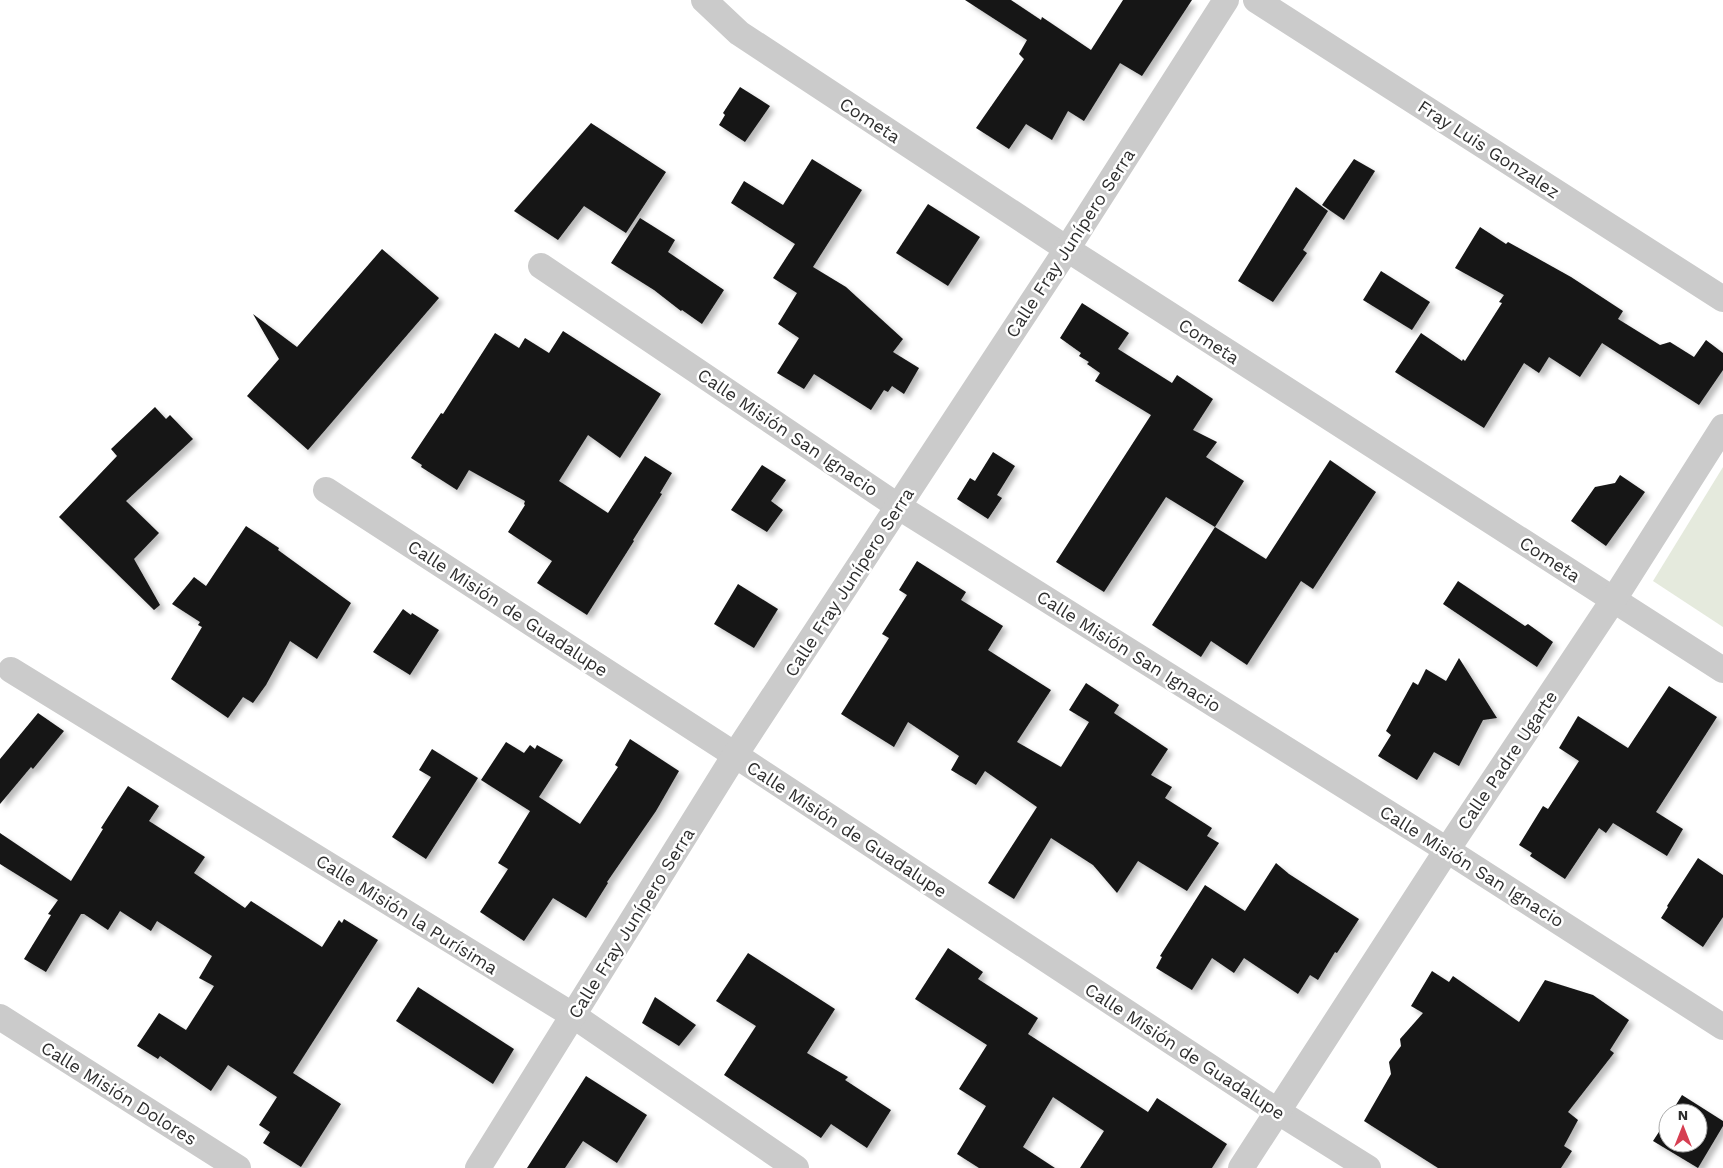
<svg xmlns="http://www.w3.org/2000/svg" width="1723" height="1168" viewBox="0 0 1723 1168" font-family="'Work Sans',sans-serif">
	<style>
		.green { fill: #e5eadd }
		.building { fill: #151515; filter: url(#shadow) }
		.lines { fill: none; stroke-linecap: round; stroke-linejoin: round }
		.minor { stroke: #cbcbcb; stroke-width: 26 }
		.labels { text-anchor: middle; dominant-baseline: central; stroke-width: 5; stroke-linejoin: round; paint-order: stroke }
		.street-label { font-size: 18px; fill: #2e2e2e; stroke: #fff }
	</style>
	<defs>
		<filter id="shadow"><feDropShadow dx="4.5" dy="4.5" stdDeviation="2.5" flood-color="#0004"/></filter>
	</defs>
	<rect width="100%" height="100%" fill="#fff"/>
	<path class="green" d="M1723,467V627L1653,581Z"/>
	<g class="building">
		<path d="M965,0H1011L1041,20L1042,17L1091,50L1123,0H1192L1142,76L1120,63L1084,121L1068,111L1052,140L1026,124L1009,149L976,128L1024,59L1019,54L1027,40Z"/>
		<path d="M740,87L770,106L745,142L719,125L725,115L723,113Z"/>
		<path d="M591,123L666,172L626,233L584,206L558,240L514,211Z"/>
		<path d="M812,159L862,190L813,267L846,287L903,339L893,352L919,368L904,394L892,386L888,392L884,390L871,410L814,374L804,389L777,373L799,338L778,324L797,293L773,278L795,244L731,203L744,181L783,205Z"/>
		<path d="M1354,159L1375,171L1344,220L1322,205Z"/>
		<path d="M1296,187L1328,211L1303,250L1307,253L1273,302L1238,281Z"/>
		<path d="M928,204L980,237L948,286L896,253Z"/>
		<path d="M640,218L675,240L668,252L724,290L702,324L682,310L681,311L654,290L611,263Z"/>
		<path d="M1480,227L1506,244L1508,242L1571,277L1623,311L1618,319L1660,345L1670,342L1694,357L1706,340L1723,353V370L1699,405L1602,343L1580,377L1549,357L1539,373L1524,363L1484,428L1395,372L1421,333L1462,361L1463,359L1465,361L1502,303L1499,302L1504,295L1455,268Z"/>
		<path d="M382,249L439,298L308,450L247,396L279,359L253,314L297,347Z"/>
		<path d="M1381,271L1430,302L1412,330L1363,300Z"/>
		<path d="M1082,303L1129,333L1118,349L1172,383L1177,375L1213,399L1193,430L1217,442L1206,457L1244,481L1215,527L1166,497L1104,592L1056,562L1151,415L1095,381L1100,373L1087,364L1089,362L1079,356L1081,353L1060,338Z"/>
		<path d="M563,331L661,394L620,458L588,435L559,481L608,513L645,456L672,473L660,493L662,494L633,540L634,541L587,615L537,583L552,561L508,532L525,505L524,504L525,501L469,470L457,490L421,467L422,465L411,458L441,413L443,414L495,333L519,348L525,338L549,353Z"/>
		<path d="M155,407L166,419L170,415L193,439L126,501L159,533L134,559L160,605L154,610L59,517L117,456L111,449Z"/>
		<path d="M993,452L1015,466L997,495L1002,498L988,519L957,499L970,478L975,481Z"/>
		<path d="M1330,460L1376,492L1313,589L1301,581L1247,665L1211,641L1201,657L1152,625L1215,527L1266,559Z"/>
		<path d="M762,465L786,480L771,501L783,510L767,532L731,510Z"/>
		<path d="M1620,475L1645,492L1606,546L1571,521L1595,487L1615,483Z"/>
		<path d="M246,526L279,548L278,550L351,603L317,659L290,641L266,685L253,703L243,697L228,718L171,679L202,627L198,625L200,622L172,604L194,577L206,586Z"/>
		<path d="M917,561L966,592L961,600L1003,626L988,650L1051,690L1017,742L1061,767L1089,722L1069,710L1086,683L1119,705L1114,713L1168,749L1151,775L1172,787L1165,798L1212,828L1207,836L1219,843L1187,891L1138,861L1117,893L1093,865L1051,838L1014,899L988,883L1037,807L985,771L976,785L951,770L959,756L908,722L894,747L841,714L889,638L882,634L907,595L899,590Z"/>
		<path d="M1458,581L1525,626L1528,624L1553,642L1537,667L1443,604Z"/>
		<path d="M738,584L778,609L754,648L714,624Z"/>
		<path d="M403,609L411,615L412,613L439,630L410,675L373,652Z"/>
		<path d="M1459,658L1497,718L1483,720L1459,766L1434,752L1417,780L1378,756L1391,735L1386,731L1413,682L1418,685L1426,669L1446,681Z"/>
		<path d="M1669,686L1717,717L1656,812L1683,829L1667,856L1613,823L1606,833L1599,828L1565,879L1530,856L1532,853L1519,845L1543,806L1548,809L1579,761L1559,748L1578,716L1628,748Z"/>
		<path d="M38,713L64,731L33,769L31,767L0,804V759Z"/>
		<path d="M630,739L679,771L656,811L607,882L608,883L586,918L553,898L524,941L480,912L508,869L498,863L530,811L481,780L506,742L524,753L530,745L535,749L537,745L563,760L539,797L580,824L618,767L615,765Z"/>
		<path d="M432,749L478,778L426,859L392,837L431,777L419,770Z"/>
		<path d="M128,786L159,806L149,821L205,857L194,873L245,908L251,901L322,947L339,920L342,923L344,919L378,940L293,1073L341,1104L301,1167L263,1143L270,1132L259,1125L277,1097L228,1065L211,1091L160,1056L158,1059L137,1046L159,1013L186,1030L214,986L199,978L212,956L157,921L151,931L120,911L108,930L84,914H81L46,972L24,959L51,915L48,914L58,900L0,864V833L71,881L103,829L101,828Z"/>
		<path d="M1698,858L1723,875V917L1703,947L1661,918L1668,907L1667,906Z"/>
		<path d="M1276,863L1289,874L1359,919L1337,953L1335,952L1318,980L1310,975L1298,994L1244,958L1234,973L1212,958L1192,990L1156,968L1162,957L1160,956L1205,885L1245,911Z"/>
		<path d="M948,948L983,972L978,979L1038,1018L1028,1034L1148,1112L1157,1098L1227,1144L1212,1168H1080L1104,1131L1053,1097L1023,1147L1055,1168H979L957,1154L986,1106L959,1089L987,1045L915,999Z"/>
		<path d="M748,953L835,1009L807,1053L848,1077L845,1080L891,1110L867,1148L831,1124L821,1138L724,1075L756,1026L716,1001Z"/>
		<path d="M1432,971L1449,982L1453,976L1519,1022L1545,980L1593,995L1629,1020L1610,1050L1614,1053L1568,1112L1578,1120L1564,1146L1572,1151L1561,1168H1438L1364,1121L1391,1074L1389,1062L1401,1046L1400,1039L1423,1013L1411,1006Z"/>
		<path d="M418,987L514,1049L493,1084L396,1021Z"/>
		<path d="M655,997L696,1025L679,1046L642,1023Z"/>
		<path d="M586,1076L647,1115L617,1163L583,1141L565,1168H527Z"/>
		<path d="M1682,1095L1723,1121V1126L1698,1168L1653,1141L1668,1118V1143H1698V1113H1671Z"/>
	</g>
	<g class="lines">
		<g class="minor">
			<path d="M704,0L739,33L1067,249L1723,670"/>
			<path d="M1256,0L1723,299"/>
			<path d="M541,266L899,507L1447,850L1723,1027"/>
			<path d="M326,490L735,755L1277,1111L1368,1168"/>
			<path d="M11,670L574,1016L796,1168"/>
			<path d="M0,1017L238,1168"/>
			<path d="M478,1168L735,755L1067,249L1226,0"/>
			<path d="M1241,1168L1447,850L1614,599L1723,427"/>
		</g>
	</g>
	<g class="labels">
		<g class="street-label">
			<text transform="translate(870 120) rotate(33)">Cometa</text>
			<text transform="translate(1489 149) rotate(33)">Fray Luis Gonzalez</text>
			<text transform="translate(1070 243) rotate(-57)">Calle Fray Junípero Serra</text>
			<text transform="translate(1209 341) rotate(33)">Cometa</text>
			<text transform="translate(788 432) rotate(34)">Calle Misión San Ignacio</text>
			<text transform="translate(1550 559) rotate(33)">Cometa</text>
			<text transform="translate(849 582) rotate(-57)">Calle Fray Junípero Serra</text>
			<text transform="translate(508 608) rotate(33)">Calle Misión de Guadalupe</text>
			<text transform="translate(1129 651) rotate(32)">Calle Misión San Ignacio</text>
			<text transform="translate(1507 760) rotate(-56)">Calle Padre Ugarte</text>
			<text transform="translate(847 829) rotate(33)">Calle Misión de Guadalupe</text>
			<text transform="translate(1472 866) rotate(32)">Calle Misión San Ignacio</text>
			<text transform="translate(407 914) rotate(32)">Calle Misión la Purísima</text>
			<text transform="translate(631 923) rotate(-58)">Calle Fray Junípero Serra</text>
			<text transform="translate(1185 1051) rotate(33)">Calle Misión de Guadalupe</text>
			<text transform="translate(119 1093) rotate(32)">Calle Misión Dolores</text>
		</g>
	</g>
	<g transform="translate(1683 1128)"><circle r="24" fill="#ffffff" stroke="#ababab"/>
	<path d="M0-4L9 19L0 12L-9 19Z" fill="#d63f52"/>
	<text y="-8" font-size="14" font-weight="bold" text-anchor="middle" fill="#2e2e2e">N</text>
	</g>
</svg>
